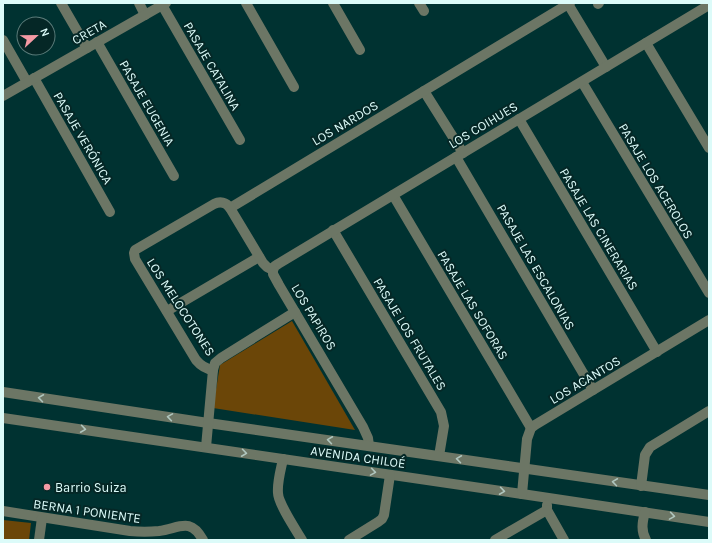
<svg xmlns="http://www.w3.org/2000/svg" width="712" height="543" viewBox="0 0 712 543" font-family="Karla,sans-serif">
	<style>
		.park { fill: #6b4608 }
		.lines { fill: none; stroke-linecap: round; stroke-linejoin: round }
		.minor { stroke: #6c7665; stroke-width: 10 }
		.oneway { stroke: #afc6be }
		.poi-dot { fill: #f49aa4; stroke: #052726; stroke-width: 1.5 }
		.labels { text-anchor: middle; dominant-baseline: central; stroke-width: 4; stroke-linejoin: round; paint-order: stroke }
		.street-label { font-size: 13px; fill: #dcfbf9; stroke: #052726 }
		.poi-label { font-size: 13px; fill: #dcfbf9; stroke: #052726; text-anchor: start }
	</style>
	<rect width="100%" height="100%" fill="#003231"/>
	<g class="park">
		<path d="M292,321L355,430L213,408L220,365Z"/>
		<path d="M3,520L31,523L29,540H3Z"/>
	</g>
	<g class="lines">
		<g class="minor">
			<path d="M61,3L87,48"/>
			<path d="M139,3L145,15"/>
			<path d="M246,3L294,87"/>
			<path d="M333,3L360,50"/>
			<path d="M419,3L424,11"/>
			<path d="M568,4L606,67"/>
			<path d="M598,4L599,3"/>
			<path d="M162,5L240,140"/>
			<path d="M3,40L27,82"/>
			<path d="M97,42L174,176"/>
			<path d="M646,43L709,148"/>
			<path d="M34,78L110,212"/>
			<path d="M582,82L709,293"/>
			<path d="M424,91L463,153"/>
			<path d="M3,96L166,3"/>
			<path d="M519,119L657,352"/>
			<path d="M456,157L593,390"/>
			<path d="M393,195L531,428"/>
			<path d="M230,208L570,3"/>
			<path d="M333,230L441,412L444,426L439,456"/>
			<path d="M273,270L275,266L278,264L709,5"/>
			<path d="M273,270V274L279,285L363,427L368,438L369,446"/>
			<path d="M167,311L259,257"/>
			<path d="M213,370C206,369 201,366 196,360L135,259L134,253L135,250L214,204C220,201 226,202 230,208L263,263L267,267L273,270"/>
			<path d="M3,392L208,423L709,495"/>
			<path d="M3,418L522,494L709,522"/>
			<path d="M206,447L213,370L215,363L221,358L295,312"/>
			<path d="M283,459C281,469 277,482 278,493C278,503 296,530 302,540"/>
			<path d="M641,486L645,455L650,447L709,411"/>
			<path d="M522,494L527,439L531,428L535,425L709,320"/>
			<path d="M547,505V510L564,540"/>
			<path d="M3,511L130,531C140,532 149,532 159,531C180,528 190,517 203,540"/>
			<path d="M645,512C642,523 641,531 646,540"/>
			<path d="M39,540L42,518"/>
			<path d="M349,540L378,522L382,519L384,515L390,475"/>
			<path d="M495,540L547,510"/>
		</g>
	</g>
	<defs><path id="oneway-chevron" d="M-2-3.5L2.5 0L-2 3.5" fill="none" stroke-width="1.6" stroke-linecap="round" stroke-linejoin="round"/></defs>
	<g class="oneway">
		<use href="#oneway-chevron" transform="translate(41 398) rotate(-172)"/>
		<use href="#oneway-chevron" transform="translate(170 417) rotate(-171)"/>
		<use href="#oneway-chevron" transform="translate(83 429) rotate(8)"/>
		<use href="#oneway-chevron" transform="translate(330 440) rotate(-172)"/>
		<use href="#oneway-chevron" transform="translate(244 453) rotate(8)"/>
		<use href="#oneway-chevron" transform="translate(459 459) rotate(-172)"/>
		<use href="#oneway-chevron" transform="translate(373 472) rotate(9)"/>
		<use href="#oneway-chevron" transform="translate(615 482) rotate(-172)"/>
		<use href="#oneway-chevron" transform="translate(502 491) rotate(8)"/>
		<use href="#oneway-chevron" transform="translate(672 516) rotate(9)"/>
	</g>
	<circle class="poi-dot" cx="47" cy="487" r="4"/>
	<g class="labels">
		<g class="street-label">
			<text transform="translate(89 32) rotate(-30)">CRETA</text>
			<text transform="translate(212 66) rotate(60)">PASAJE CATALINA</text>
			<text transform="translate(147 103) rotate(60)">PASAJE EUGENIA</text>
			<text transform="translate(345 123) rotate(-31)">LOS NARDOS</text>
			<text transform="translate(483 125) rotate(-31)">LOS COIHUES</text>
			<text transform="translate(83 138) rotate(60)">PASAJE VERÓNICA</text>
			<text transform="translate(656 181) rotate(59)">PASAJE LOS ACEROLOS</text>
			<text transform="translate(599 229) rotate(59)">PASAJE LAS CINERARIAS</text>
			<text transform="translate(536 267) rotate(60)">PASAJE LAS ESCALONIAS</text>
			<text transform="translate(473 305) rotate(59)">PASAJE LAS SOFORAS</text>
			<text transform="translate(181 307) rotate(57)">LOS MELOCOTONES</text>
			<text transform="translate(314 317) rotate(59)">LOS PAPIROS</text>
			<text transform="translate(410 334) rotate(59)">PASAJE LOS FRUTALES</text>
			<text transform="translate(585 380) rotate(-31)">LOS ACANTOS</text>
			<text transform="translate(358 457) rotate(8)">AVENIDA CHILOÉ</text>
			<text transform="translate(87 511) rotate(8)">BERNA 1 PONIENTE</text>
		</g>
		<g class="poi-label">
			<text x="55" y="487">Barrio Suiza</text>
		</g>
	</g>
	<rect width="712" height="543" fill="none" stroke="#dcfbf9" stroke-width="8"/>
	<g transform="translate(36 36) rotate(68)"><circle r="19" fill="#052726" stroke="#5b7c7a"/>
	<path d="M0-3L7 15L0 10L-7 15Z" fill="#f49aa4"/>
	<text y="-6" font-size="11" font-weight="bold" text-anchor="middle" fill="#dcfbf9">N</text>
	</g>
</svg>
